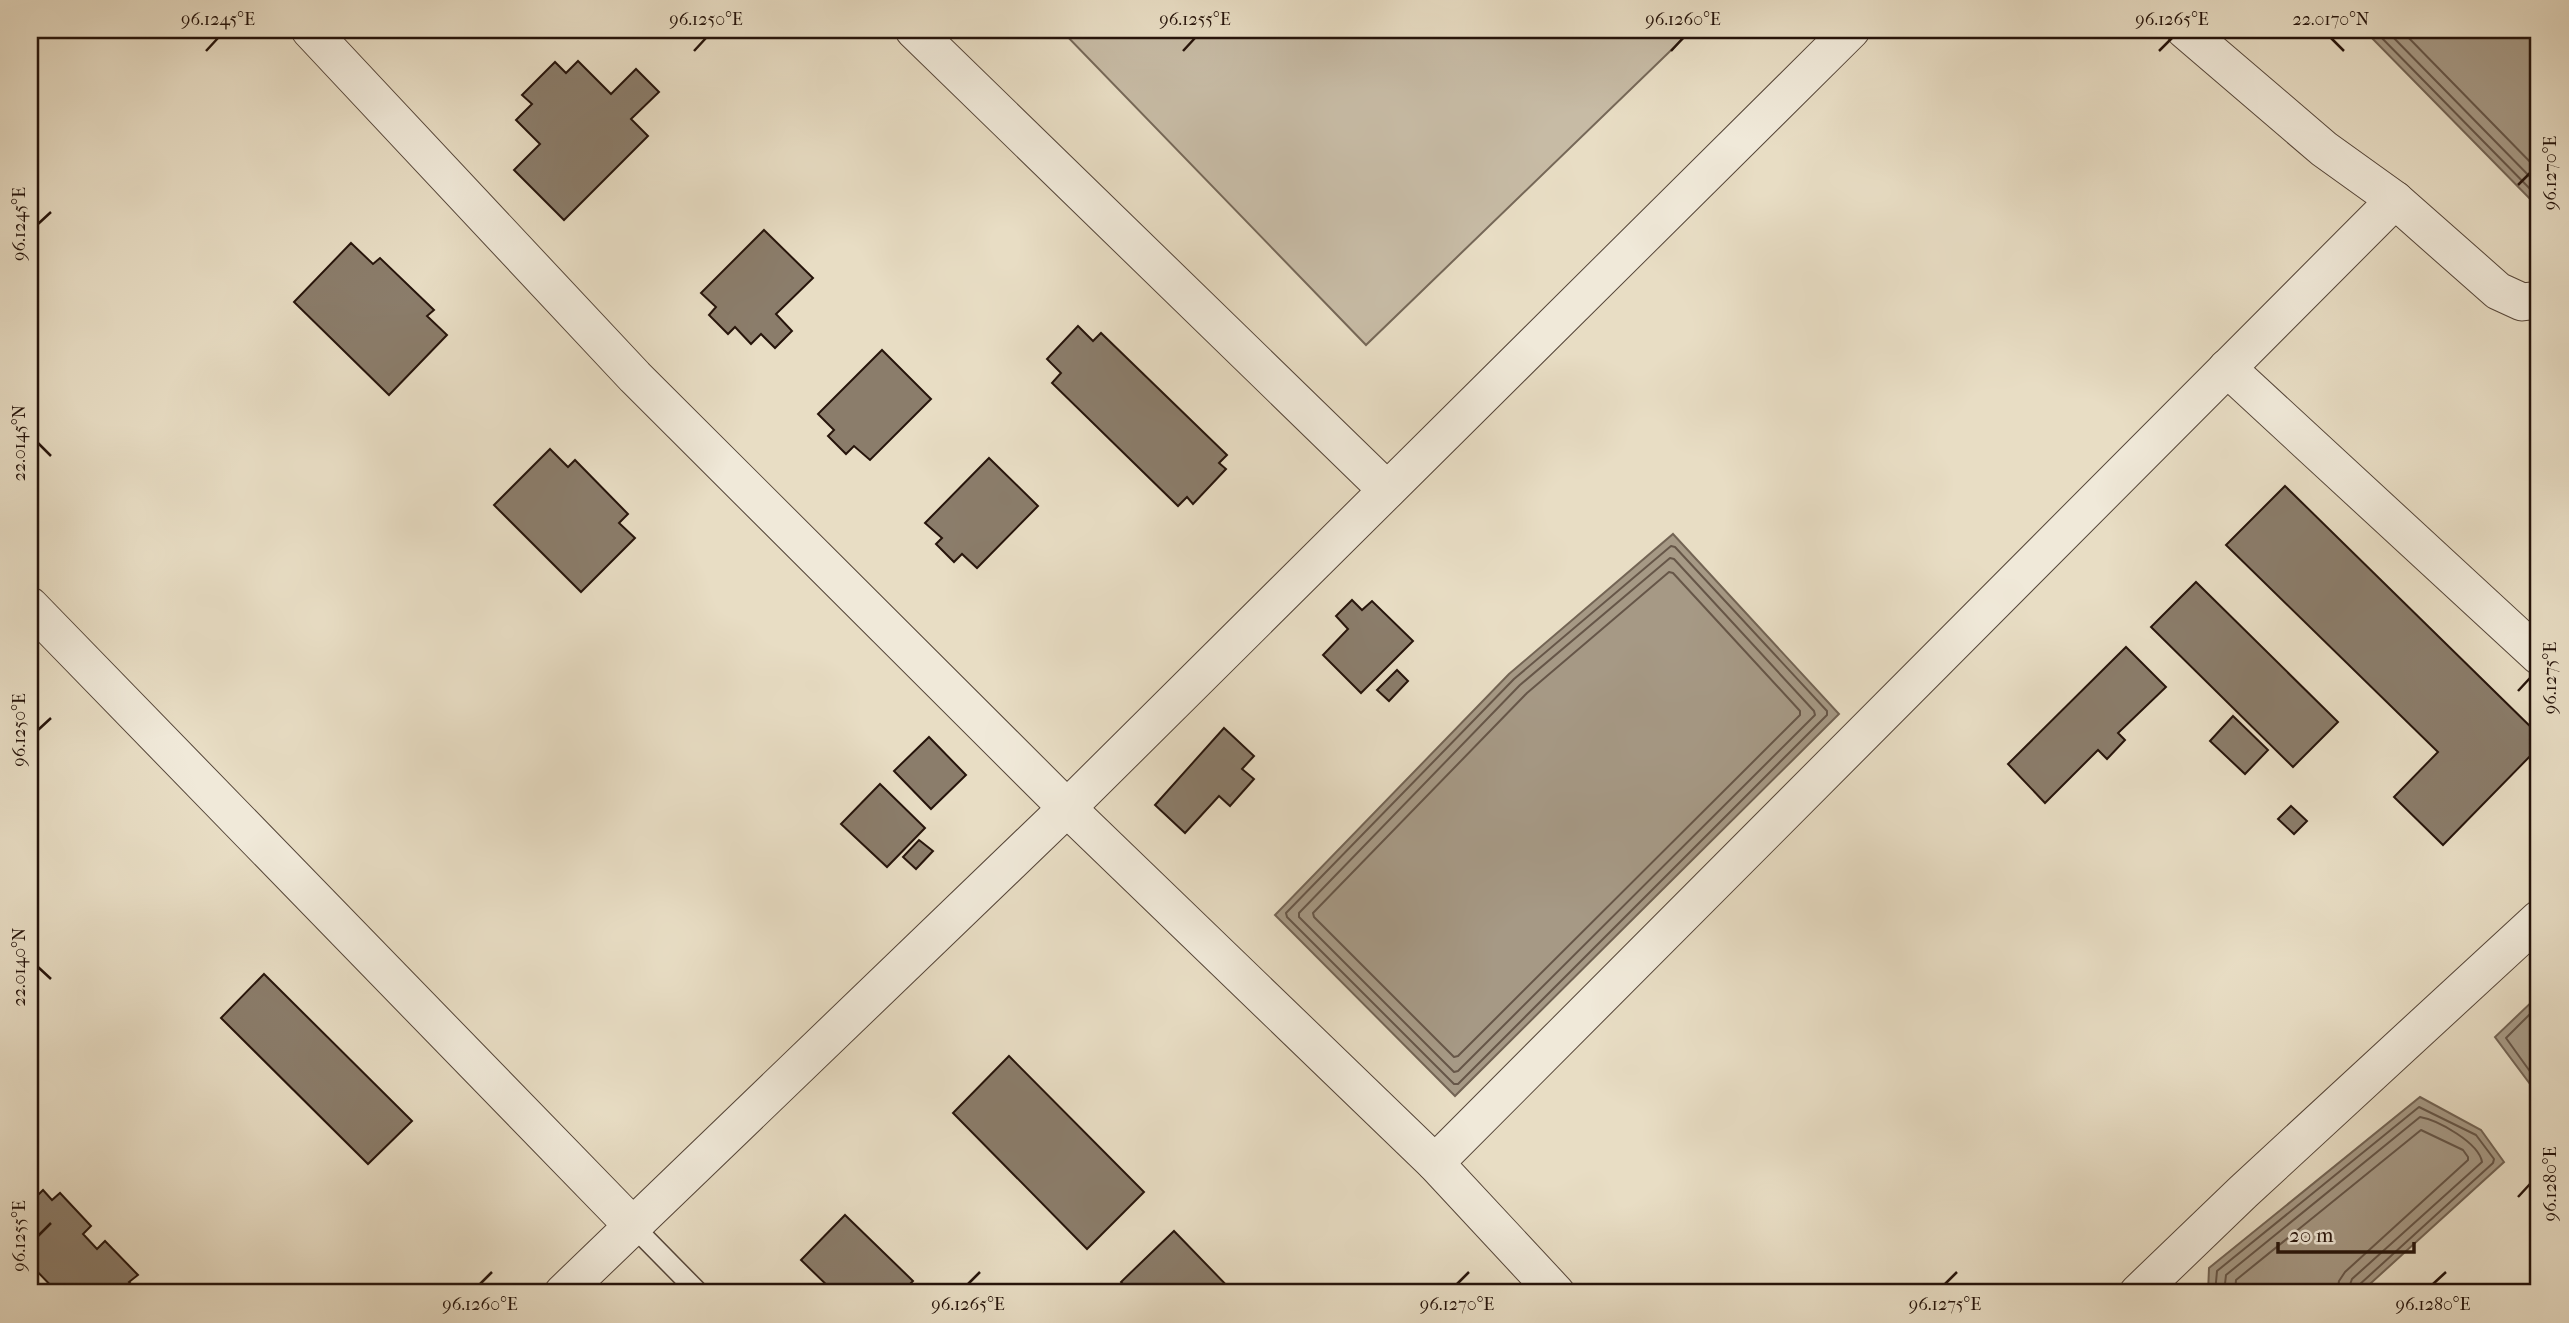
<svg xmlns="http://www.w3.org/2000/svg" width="2569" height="1323" viewBox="0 0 2569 1323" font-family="'IM FELL French Canon',serif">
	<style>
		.green { fill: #c7bba5; stroke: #766858; stroke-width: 2 }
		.water { fill: #a69985; stroke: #736454; stroke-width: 2 }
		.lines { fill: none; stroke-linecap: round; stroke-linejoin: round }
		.shore { stroke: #665648; stroke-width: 2 }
		.building { fill: #8b7d6b; stroke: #26140b; stroke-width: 2 }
		.lane-casing { stroke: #564639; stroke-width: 22 }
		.street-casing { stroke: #564639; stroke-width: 39 }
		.lane { stroke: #f0e9d9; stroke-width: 19 }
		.street { stroke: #f0e9d9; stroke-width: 37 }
		.ticks { fill: none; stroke: #26140b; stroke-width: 2.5 }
		.neatline { fill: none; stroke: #26140b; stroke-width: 2.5 }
		.ticks-label { font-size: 18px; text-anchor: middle; fill: #26140b }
	</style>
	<rect width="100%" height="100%" fill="#e8ddc4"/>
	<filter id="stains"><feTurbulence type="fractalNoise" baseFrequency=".00286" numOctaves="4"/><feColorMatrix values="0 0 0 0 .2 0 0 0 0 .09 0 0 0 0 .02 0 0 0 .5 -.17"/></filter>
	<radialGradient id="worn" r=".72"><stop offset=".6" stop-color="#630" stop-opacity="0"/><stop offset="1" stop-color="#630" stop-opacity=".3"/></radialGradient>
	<path class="green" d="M1061,30H1692L1366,345Z"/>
	<g class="water">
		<path d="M2364,30H2539V208Z"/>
		<path d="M1673,534L1839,714L1455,1096L1275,915L1509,674Z"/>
		<path d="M2539,995V1096L2495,1037Z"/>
		<path d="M2420,1097L2481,1130L2504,1162L2360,1293H2208L2209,1268Z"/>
	</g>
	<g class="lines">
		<g class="shore">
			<path d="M2374,30L2539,198"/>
			<path d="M2386,30L2539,186"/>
			<path d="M2401,30L2539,171"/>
			<path d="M1671,546L1675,547L1827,711V715L1458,1084H1454L1287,917L1286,913L1514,679Z"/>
			<path d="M1670,558L1674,559L1814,711L1815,715L1458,1071L1454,1072L1299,917V913L1520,685Z"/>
			<path d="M1669,572L1673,573L1800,711V715L1458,1056L1454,1057L1314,917L1313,913L1527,693Z"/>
			<path d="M2539,1005L2506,1038L2539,1084"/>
			<path d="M2215,1293L2217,1271L2419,1107L2476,1135L2494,1159L2493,1163L2359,1285L2356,1293"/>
			<path d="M2224,1293L2226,1275L2420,1117C2438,1120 2479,1143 2482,1162L2352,1279L2347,1293"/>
			<path d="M2235,1293L2236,1280L2421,1130L2463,1150L2468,1157V1160L2345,1272L2339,1281L2337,1293"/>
		</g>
	</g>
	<g class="building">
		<path d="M578,61L611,94L636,69L659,92L631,119L648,136L564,220L514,170L540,144L516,120L532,104L522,95L555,62L566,73Z"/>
		<path d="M764,230L813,278L776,314L792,331L775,348L761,334L751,344L735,327L728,334L709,315L716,307L701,293Z"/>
		<path d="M351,243L373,264L380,258L434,310L427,316L447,335L389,395L294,302Z"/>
		<path d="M1078,326L1093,341L1101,333L1227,455L1219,463L1226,469L1193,504L1187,497L1178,506L1052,383L1061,373L1047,359Z"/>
		<path d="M882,350L931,399L870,460L854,446L846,454L828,436L834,430L818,414Z"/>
		<path d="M550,449L568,467L575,460L628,514L619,523L635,538L581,592L494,505Z"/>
		<path d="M989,458L1038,506L977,568L962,554L954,562L936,544L942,538L925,523Z"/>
		<path d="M2285,486L2539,735V747L2443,845L2394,797L2438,752L2226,545Z"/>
		<path d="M2196,582L2338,722L2293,767L2151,627Z"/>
		<path d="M1352,600L1362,610L1372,601L1413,641L1361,693L1323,655L1348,629L1336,616Z"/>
		<path d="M2126,647L2166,687L2118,733L2125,740L2107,759L2098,750L2045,803L2008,764Z"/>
		<path d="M1397,670L1408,681L1389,701L1377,690Z"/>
		<path d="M2233,716L2268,750L2245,774L2210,741Z"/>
		<path d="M1224,728L1254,756L1242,769L1254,779L1230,806L1219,796L1185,833L1155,805Z"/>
		<path d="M929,737L966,775L931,809L894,771Z"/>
		<path d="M880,784L925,828L887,867L841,824Z"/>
		<path d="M2291,806L2307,821L2294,834L2278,819Z"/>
		<path d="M919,840L933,851L916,869L903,857Z"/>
		<path d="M264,974L412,1121L368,1164L221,1018Z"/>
		<path d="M1009,1056L1144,1192L1087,1249L953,1113Z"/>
		<path d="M43,1190L52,1200L60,1193L91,1226L83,1234L97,1249L105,1241L138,1275L129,1282L140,1293H58L30,1264V1203Z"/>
		<path d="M845,1215L913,1281L901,1293H835L801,1260Z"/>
		<path d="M1174,1231L1234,1293H1131L1121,1282Z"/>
	</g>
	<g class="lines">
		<defs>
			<path id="lane" d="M633,1226L699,1293"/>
			<g id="street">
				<path d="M310,30L635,377L1067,808L1435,1163L1556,1293"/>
				<path d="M914,30L1387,490"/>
				<path d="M2185,30L2324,149L2395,200L2498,291L2522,302L2539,300"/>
				<path d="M2227,368L2539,656"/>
				<path d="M30,606L633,1226"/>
				<path d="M1435,1163L2395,200"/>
				<path d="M563,1293L1067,808L1851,30"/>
				<path d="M2138,1293L2243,1192L2539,919"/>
			</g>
		</defs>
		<use href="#lane" class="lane-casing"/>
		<use href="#street" class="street-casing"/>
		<use href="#lane" class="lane"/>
		<use href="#street" class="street"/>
	</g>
	<path class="ticks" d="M2331,38L2344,51M206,51L218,38M694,51L706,38M1183,51L1195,38M1671,51L1683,38M2159,51L2172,38M2518,185L2530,173M38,224L51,212M38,443L51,456M2518,691L2530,678M38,730L51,718M38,967L51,979M2518,1197L2530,1184M38,1236L51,1223M480,1284L492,1272M968,1284L980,1272M1457,1284L1469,1272M1945,1284L1957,1272M2433,1284L2446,1272"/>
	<rect width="2569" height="1323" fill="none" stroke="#e8ddc4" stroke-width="77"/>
	<path d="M2278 1242v10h136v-10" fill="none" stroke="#26140b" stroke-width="3.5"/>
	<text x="2289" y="1242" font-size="21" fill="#26140b" stroke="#f0e9d9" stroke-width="5" paint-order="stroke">20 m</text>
	<rect x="38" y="38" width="2492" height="1246" class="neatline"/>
	<g class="ticks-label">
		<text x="218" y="25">96.1245°E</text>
		<text x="706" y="25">96.1250°E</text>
		<text x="1195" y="25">96.1255°E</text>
		<text x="1683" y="25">96.1260°E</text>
		<text x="2172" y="25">96.1265°E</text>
		<text x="2331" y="25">22.0170°N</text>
		<text transform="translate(2550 173) rotate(-90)" y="6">96.1270°E</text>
		<text transform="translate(19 224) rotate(-90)" y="6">96.1245°E</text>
		<text transform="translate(19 443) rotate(-90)" y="6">22.0145°N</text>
		<text transform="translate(2550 678) rotate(-90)" y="6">96.1275°E</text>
		<text transform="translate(19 730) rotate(-90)" y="6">96.1250°E</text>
		<text transform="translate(19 967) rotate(-90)" y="6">22.0140°N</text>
		<text transform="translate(2550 1184) rotate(-90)" y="6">96.1280°E</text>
		<text transform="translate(19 1236) rotate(-90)" y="6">96.1255°E</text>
		<text x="480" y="1310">96.1260°E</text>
		<text x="968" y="1310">96.1265°E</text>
		<text x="1457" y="1310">96.1270°E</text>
		<text x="1945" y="1310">96.1275°E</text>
		<text x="2433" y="1310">96.1280°E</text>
	</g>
	<rect width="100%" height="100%" filter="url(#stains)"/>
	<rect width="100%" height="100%" fill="url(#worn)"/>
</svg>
